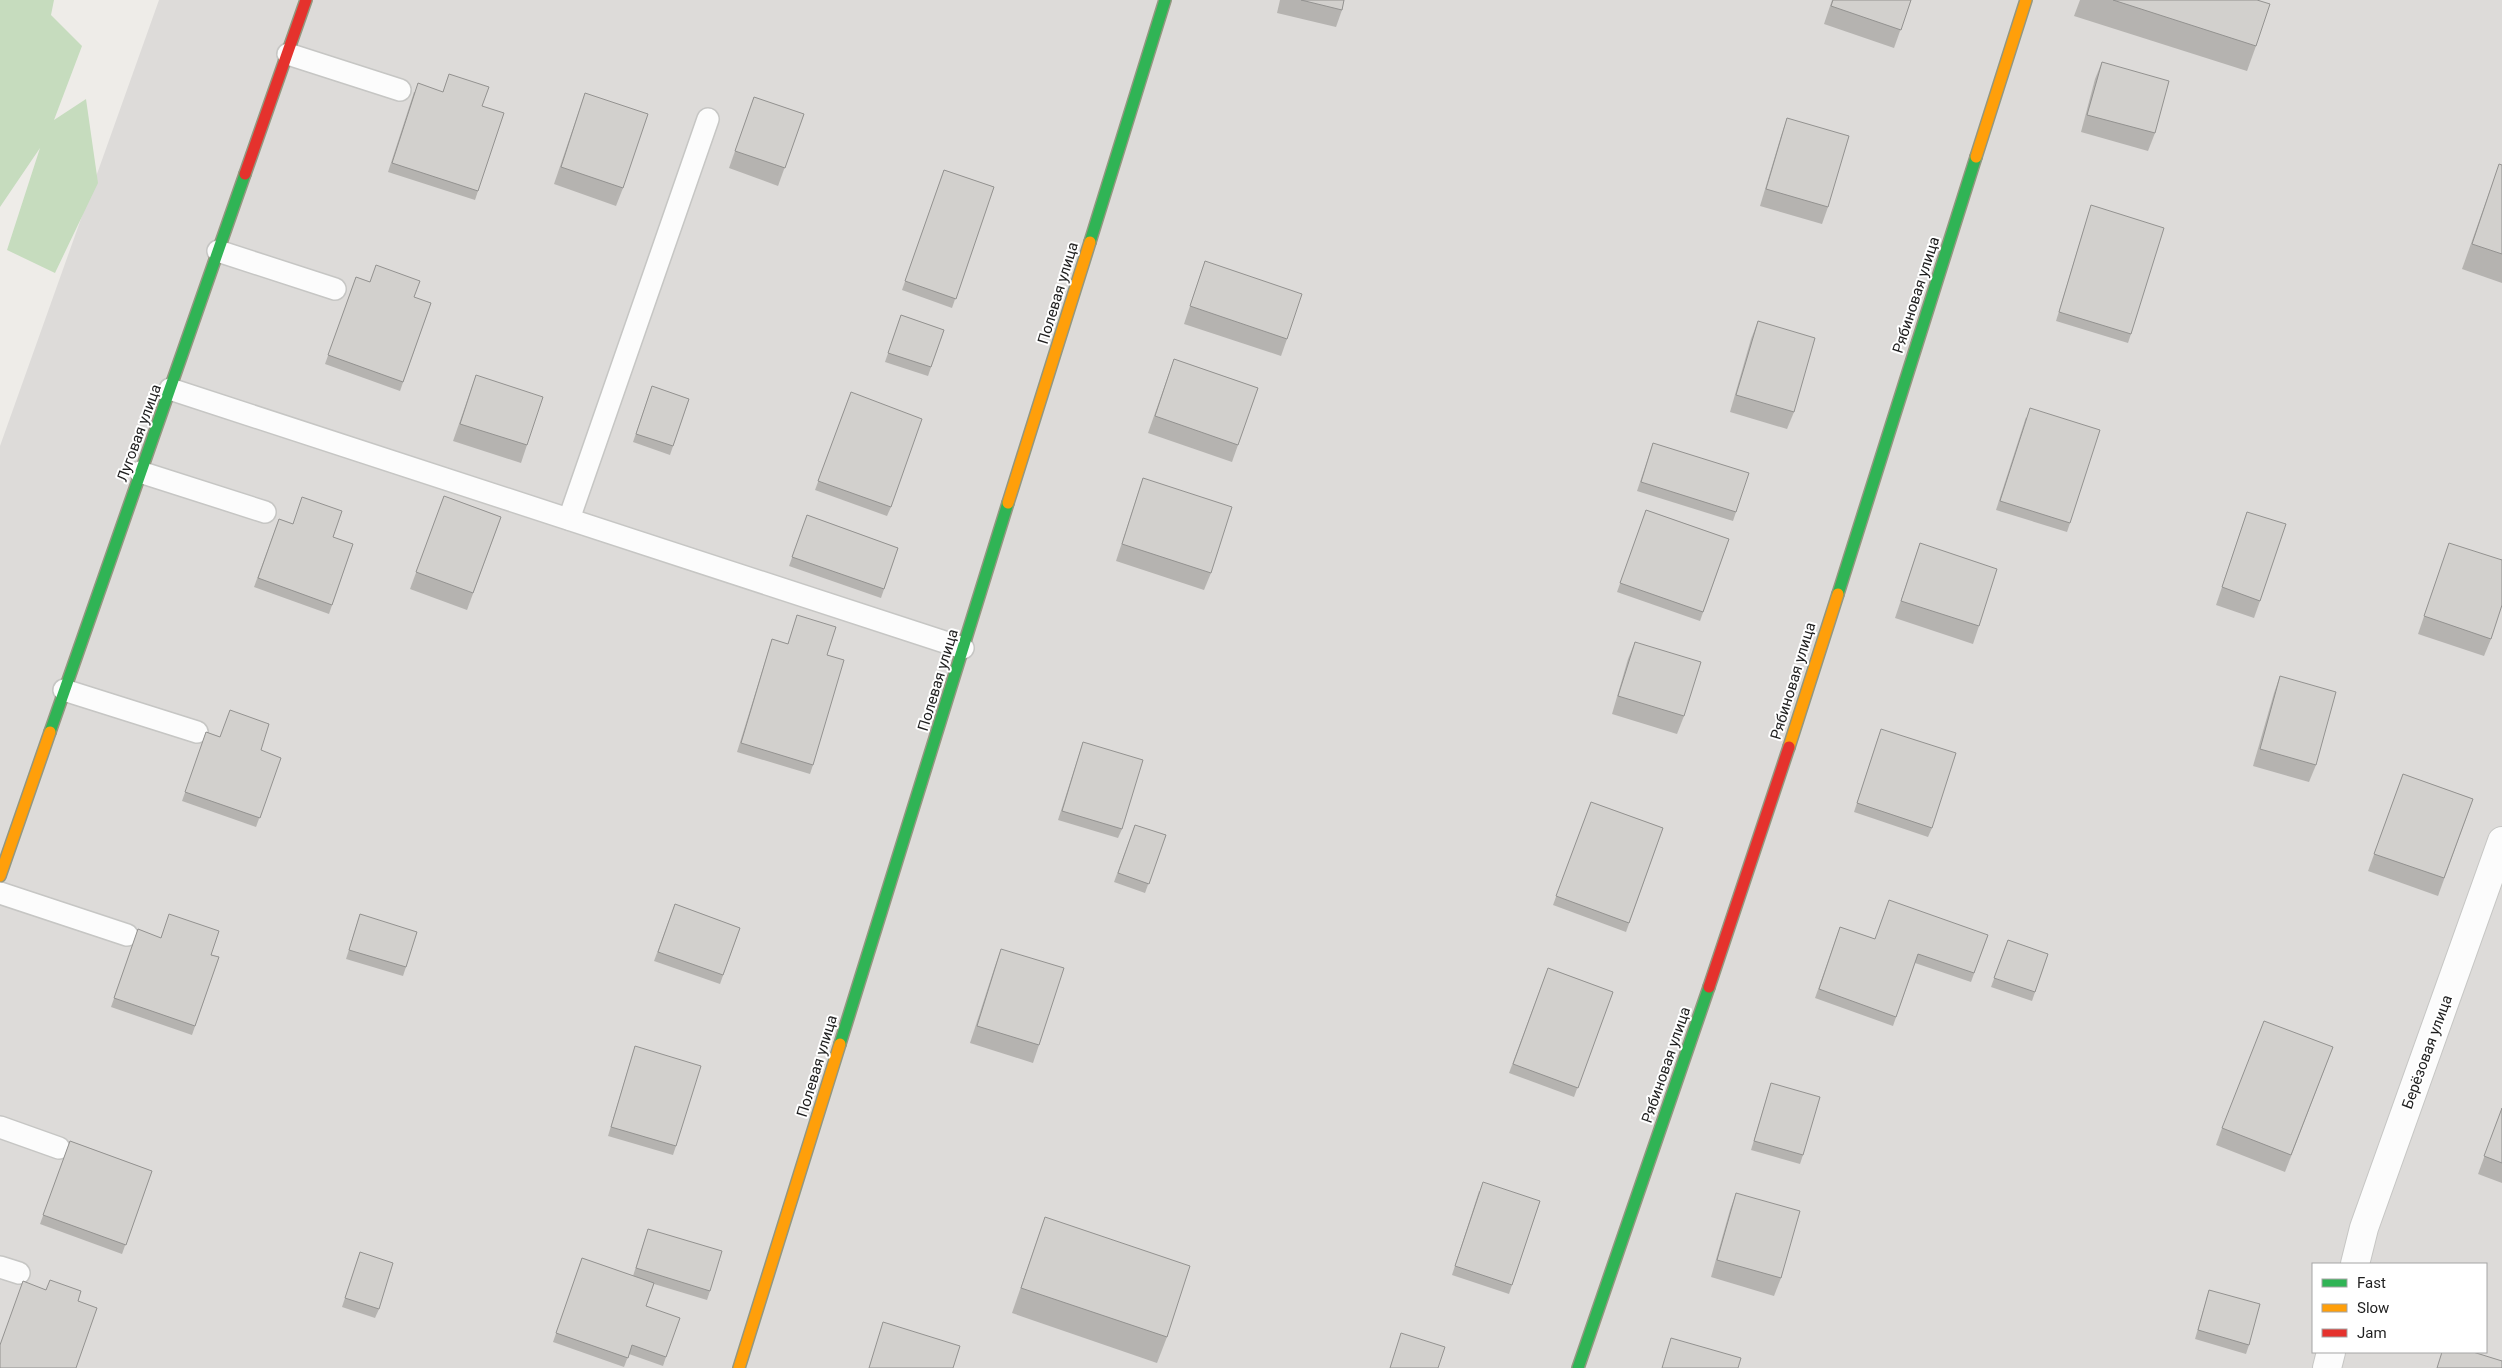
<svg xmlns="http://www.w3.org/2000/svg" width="2502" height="1368" viewBox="0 0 2502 1368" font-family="Roboto,sans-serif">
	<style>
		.residential { fill: #dddbd9; fill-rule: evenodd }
		.forest { fill: #c6dcbe }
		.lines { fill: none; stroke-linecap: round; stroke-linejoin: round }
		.lane-casing { stroke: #c6c6c4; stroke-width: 24 }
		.street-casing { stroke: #c6c6c4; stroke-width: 30 }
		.fast-casing { stroke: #939780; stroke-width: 14 }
		.slow-casing { stroke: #939780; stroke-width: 14 }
		.jam-casing { stroke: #939780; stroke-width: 14 }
		.lane { stroke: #fcfcfc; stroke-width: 21 }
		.street { stroke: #fcfcfc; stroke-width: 28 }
		.fast { stroke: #30b455; stroke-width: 11 }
		.slow { stroke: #ff9f0a; stroke-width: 11 }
		.jam { stroke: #e5322d; stroke-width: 11 }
		.wall { fill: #b5b3b0 }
		.building { fill: #d2d0cd; stroke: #939290 }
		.labels { text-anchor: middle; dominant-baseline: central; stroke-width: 4; stroke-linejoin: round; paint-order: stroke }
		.street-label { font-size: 15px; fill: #1f1f1f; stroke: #fff }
	</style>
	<rect width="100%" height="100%" fill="#eeece8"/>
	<path class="residential" d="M159,0H2502V1368H0V446ZM2313,1264H2486V1352H2313Z"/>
	<path class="forest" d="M0,0H54L51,15L82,46L54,120L86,99L98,183L55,273L7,250L40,148L0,207Z"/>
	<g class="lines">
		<defs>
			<g id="lane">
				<path d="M288,54L400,90"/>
				<path d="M218,251L335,289"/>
				<path d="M170,389L963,648"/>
				<path d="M140,472L265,512"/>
				<path d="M569,519L708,119"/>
				<path d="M64,690L197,732"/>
				<path d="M0,893L127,935"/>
				<path d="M0,1127L59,1148"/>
				<path d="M0,1267L19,1273"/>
			</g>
			<g id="street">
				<path d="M2355,1264L2364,1228L2502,841"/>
				<path d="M2327,1368L2331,1352"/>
			</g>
			<g id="fast">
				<path d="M1090,242L1165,0"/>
				<path d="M1838,594L1976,157"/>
				<path d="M50,732L245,174"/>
				<path d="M840,1044L1008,503"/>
				<path d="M1578,1368L1709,987"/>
			</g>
			<g id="slow">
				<path d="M1976,157L2026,0"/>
				<path d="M1008,503L1090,242"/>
				<path d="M1789,747L1838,594"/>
				<path d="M0,876L50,732"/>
				<path d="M739,1368L840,1044"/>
			</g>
			<g id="jam">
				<path d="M245,174L306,0"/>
				<path d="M1709,987L1789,747"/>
			</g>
		</defs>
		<use href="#lane" class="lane-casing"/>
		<use href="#street" class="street-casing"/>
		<use href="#fast" class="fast-casing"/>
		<use href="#slow" class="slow-casing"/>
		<use href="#jam" class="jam-casing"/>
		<use href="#lane" class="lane"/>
		<use href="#street" class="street"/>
		<use href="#fast" class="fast"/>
		<use href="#slow" class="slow"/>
		<use href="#jam" class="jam"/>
	</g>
	<g class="wall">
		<path d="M1280,0H1344L1342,10L1336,27L1277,13Z"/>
		<path d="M1832,0H1911L1894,48L1824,24Z"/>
		<path d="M2080,0H2257L2256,46L2247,71L2074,16Z"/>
		<path d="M2102,62L2155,133L2148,151L2081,132L2095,79Z"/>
		<path d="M449,74L482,106L478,191L475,200L388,172L414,92H443Z"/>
		<path d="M585,93L623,188L616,206L554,184Z"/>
		<path d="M754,97L804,114L778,186L729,168Z"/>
		<path d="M1787,118L1828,207L1822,224L1760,206L1781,136Z"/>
		<path d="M2502,165V283L2462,269L2490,190Z"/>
		<path d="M944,170L994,187L952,308L902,290Z"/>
		<path d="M2091,205L2131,334L2128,343L2056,321Z"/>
		<path d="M1205,261L1287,339L1281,356L1184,324Z"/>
		<path d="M356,277L431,303L400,391L325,364Z"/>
		<path d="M901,315L944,330L928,376L885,362Z"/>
		<path d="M1758,321L1794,412L1787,429L1730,412L1751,339Z"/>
		<path d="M1174,359L1258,388L1232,462L1148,433Z"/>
		<path d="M476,375L527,445L521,463L453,441Z"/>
		<path d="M652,386L689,399L670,455L633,442Z"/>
		<path d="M851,392L891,507L887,516L815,490Z"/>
		<path d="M2026,417L2070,523L2067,532L1996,510Z"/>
		<path d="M1653,443L1736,512L1733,521L1637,491Z"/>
		<path d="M1143,478L1211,573L1204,590L1116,561Z"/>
		<path d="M444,496L501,517L467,610L410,589Z"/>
		<path d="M1646,510L1729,539L1700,621L1617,592Z"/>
		<path d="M2247,512L2260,601L2254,618L2216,605Z"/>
		<path d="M807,515L898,548L881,598L789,566Z"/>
		<path d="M279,519L353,544L329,614L254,587Z"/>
		<path d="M1920,543L1979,626L1973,644L1895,618Z"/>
		<path d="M2449,543L2491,639L2484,656L2418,634Z"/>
		<path d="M797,615L827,655L813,765L810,774L737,752L772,639L788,644Z"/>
		<path d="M1635,642L1684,716L1677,734L1612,714L1628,659Z"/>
		<path d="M2280,676L2316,765L2309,782L2253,766L2274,693Z"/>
		<path d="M206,732L281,758L256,827L182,801Z"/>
		<path d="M1878,738L1932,828L1928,837L1854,812Z"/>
		<path d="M1083,742L1122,829L1118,838L1058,820Z"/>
		<path d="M2403,774L2473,799L2438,896L2368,871Z"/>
		<path d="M1591,802L1663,828L1626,932L1553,905Z"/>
		<path d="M1135,825L1166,835L1145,893L1114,882Z"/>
		<path d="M675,904L740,928L720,984L654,961Z"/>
		<path d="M360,914L406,967L403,976L346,959Z"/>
		<path d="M1840,927L1875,939L1988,935L1971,982L1915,963L1893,1026L1815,998Z"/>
		<path d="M138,929L160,938L219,957L192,1035L111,1007Z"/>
		<path d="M2008,940L2048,954L2032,1001L1991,987Z"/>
		<path d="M1001,949L1039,1045L1033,1063L970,1043L995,966Z"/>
		<path d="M1548,968L1613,992L1574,1097L1509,1073Z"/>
		<path d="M635,1046L676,1146L673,1155L608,1136Z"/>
		<path d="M2333,1047L2285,1172L2216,1145L2222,1128Z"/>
		<path d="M1771,1083L1803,1155L1800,1164L1751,1150Z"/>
		<path d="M2502,1108V1183L2478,1174Z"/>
		<path d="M70,1141L152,1171L122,1254L40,1224Z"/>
		<path d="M1479,1191L1540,1201L1509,1294L1452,1275Z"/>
		<path d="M1736,1193L1781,1278L1774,1296L1711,1277L1730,1210Z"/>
		<path d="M1045,1217L1167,1337L1157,1363L1012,1313Z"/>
		<path d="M648,1229L710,1291L707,1300L654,1284L646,1306L666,1357L663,1366L629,1354L624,1367L553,1342L582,1258L633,1276Z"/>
		<path d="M360,1252L379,1309L375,1318L342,1307Z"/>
		<path d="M2209,1290L2249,1345L2246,1354L2195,1339Z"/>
	</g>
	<g class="building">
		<path d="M1301,0H1344L1342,10Z"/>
		<path d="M1833,0H1911L1901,30L1831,6Z"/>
		<path d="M2113,0H2257L2270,4L2256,46Z"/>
		<path d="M2102,62L2169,81L2155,133L2087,115Z"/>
		<path d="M449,74L489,87L482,106L504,113L478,191L392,163L418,83L443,92Z"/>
		<path d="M585,93L648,114L623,188L561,167Z"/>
		<path d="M754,97L804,114L785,168L735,151Z"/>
		<path d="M1787,118L1849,136L1828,207L1766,189Z"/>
		<path d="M2499,164L2502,165V254L2472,244Z"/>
		<path d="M944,170L994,187L956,299L905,281Z"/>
		<path d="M2091,205L2164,228L2131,334L2059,312Z"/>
		<path d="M1205,261L1302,294L1287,339L1190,306Z"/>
		<path d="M376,265L420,281L414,297L431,303L403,382L328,355L356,277L370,282Z"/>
		<path d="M901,315L944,330L931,367L888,353Z"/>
		<path d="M1758,321L1815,338L1794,412L1736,395Z"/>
		<path d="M1174,359L1258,388L1238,445L1155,416Z"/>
		<path d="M476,375L543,397L527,445L460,424Z"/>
		<path d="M652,386L689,399L673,446L636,434Z"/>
		<path d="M851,392L922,419L891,507L818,481Z"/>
		<path d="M2030,408L2100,430L2070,523L2000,501Z"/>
		<path d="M1653,443L1749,473L1736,512L1641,482Z"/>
		<path d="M1143,478L1232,507L1211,573L1122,544Z"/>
		<path d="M444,496L501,517L473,593L416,572Z"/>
		<path d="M302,497L342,511L333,537L353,544L332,605L258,578L279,519L293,524Z"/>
		<path d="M1646,510L1729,539L1703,612L1620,583Z"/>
		<path d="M2247,512L2286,524L2260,601L2222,587Z"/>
		<path d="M807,515L898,548L884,589L792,557Z"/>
		<path d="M1920,543L1997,569L1979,626L1901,601Z"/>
		<path d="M2449,543L2502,560V605L2491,639L2424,616Z"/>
		<path d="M797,615L836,627L827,655L844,660L813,765L741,743L772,639L788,644Z"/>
		<path d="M1635,642L1701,662L1684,716L1618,696Z"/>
		<path d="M2280,676L2336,692L2316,765L2260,749Z"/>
		<path d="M230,710L269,724L261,750L281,758L260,818L185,792L206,732L220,737Z"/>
		<path d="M1881,729L1956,753L1932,828L1857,803Z"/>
		<path d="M1083,742L1143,760L1122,829L1062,811Z"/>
		<path d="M2403,774L2473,799L2444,878L2374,854Z"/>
		<path d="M1591,802L1663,828L1629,923L1556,896Z"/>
		<path d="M1135,825L1166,835L1149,884L1118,873Z"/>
		<path d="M1889,900L1988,935L1974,973L1918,954L1896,1017L1819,989L1840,927L1875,939Z"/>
		<path d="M675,904L740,928L723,975L658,952Z"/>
		<path d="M169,914L219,931L211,955L219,957L195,1026L114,998L138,929L161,938Z"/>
		<path d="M360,914L417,932L406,967L349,950Z"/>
		<path d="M2008,940L2048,954L2035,992L1994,978Z"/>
		<path d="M1001,949L1064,968L1039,1045L977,1026Z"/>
		<path d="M1548,968L1613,992L1578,1088L1513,1064Z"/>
		<path d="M2264,1021L2333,1047L2291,1155L2222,1128Z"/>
		<path d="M635,1046L701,1066L676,1146L611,1127Z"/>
		<path d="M1771,1083L1820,1097L1803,1155L1754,1141Z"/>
		<path d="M2502,1108V1163L2484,1156Z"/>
		<path d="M70,1141L152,1171L126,1245L43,1215Z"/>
		<path d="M1483,1182L1540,1201L1512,1285L1455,1266Z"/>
		<path d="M1736,1193L1800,1211L1781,1278L1717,1260Z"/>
		<path d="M1045,1217L1190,1266L1167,1337L1021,1288Z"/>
		<path d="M648,1229L722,1251L710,1291L636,1268Z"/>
		<path d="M360,1252L393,1263L379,1309L345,1298Z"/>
		<path d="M582,1258L654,1283L646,1306L680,1318L666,1357L632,1345L628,1358L556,1333Z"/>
		<path d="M50,1280L81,1291L78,1301L97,1308L76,1368H0V1345L23,1281L46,1290Z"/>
		<path d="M2209,1290L2260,1304L2249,1345L2198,1330Z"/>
		<path d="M883,1322L960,1346L953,1368H869Z"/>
		<path d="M1401,1333L1445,1347L1438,1368H1390Z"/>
		<path d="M1671,1338L1741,1358L1738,1368H1662Z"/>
		<path d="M2442,1352H2473L2502,1361V1368H2437Z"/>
	</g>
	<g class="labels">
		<g class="street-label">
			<text transform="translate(1058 293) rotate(-73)">Полевая улица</text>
			<text transform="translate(1916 295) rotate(-72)">Рябиновая улица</text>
			<text transform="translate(139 433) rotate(-70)">Луговая улица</text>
			<text transform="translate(938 680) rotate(-73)">Полевая улица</text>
			<text transform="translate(1793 681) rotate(-73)">Рябиновая улица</text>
			<text transform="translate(2427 1052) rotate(-70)">Берёзовая улица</text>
			<text transform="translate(1666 1065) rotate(-71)">Рябиновая улица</text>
			<text transform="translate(817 1066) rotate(-73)">Полевая улица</text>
		</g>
	</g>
	<rect x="2312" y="1263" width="175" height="90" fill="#ffffff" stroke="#a5a5a5"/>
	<rect x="2322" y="1279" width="25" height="8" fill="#30b455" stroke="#a5a5a5"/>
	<text x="2357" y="1288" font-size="15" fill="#1f1f1f">Fast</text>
	<rect x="2322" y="1304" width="25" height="8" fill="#ff9f0a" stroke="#a5a5a5"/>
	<text x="2357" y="1313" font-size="15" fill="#1f1f1f">Slow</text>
	<rect x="2322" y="1329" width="25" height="8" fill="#e5322d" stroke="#a5a5a5"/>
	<text x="2357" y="1338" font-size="15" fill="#1f1f1f">Jam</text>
</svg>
